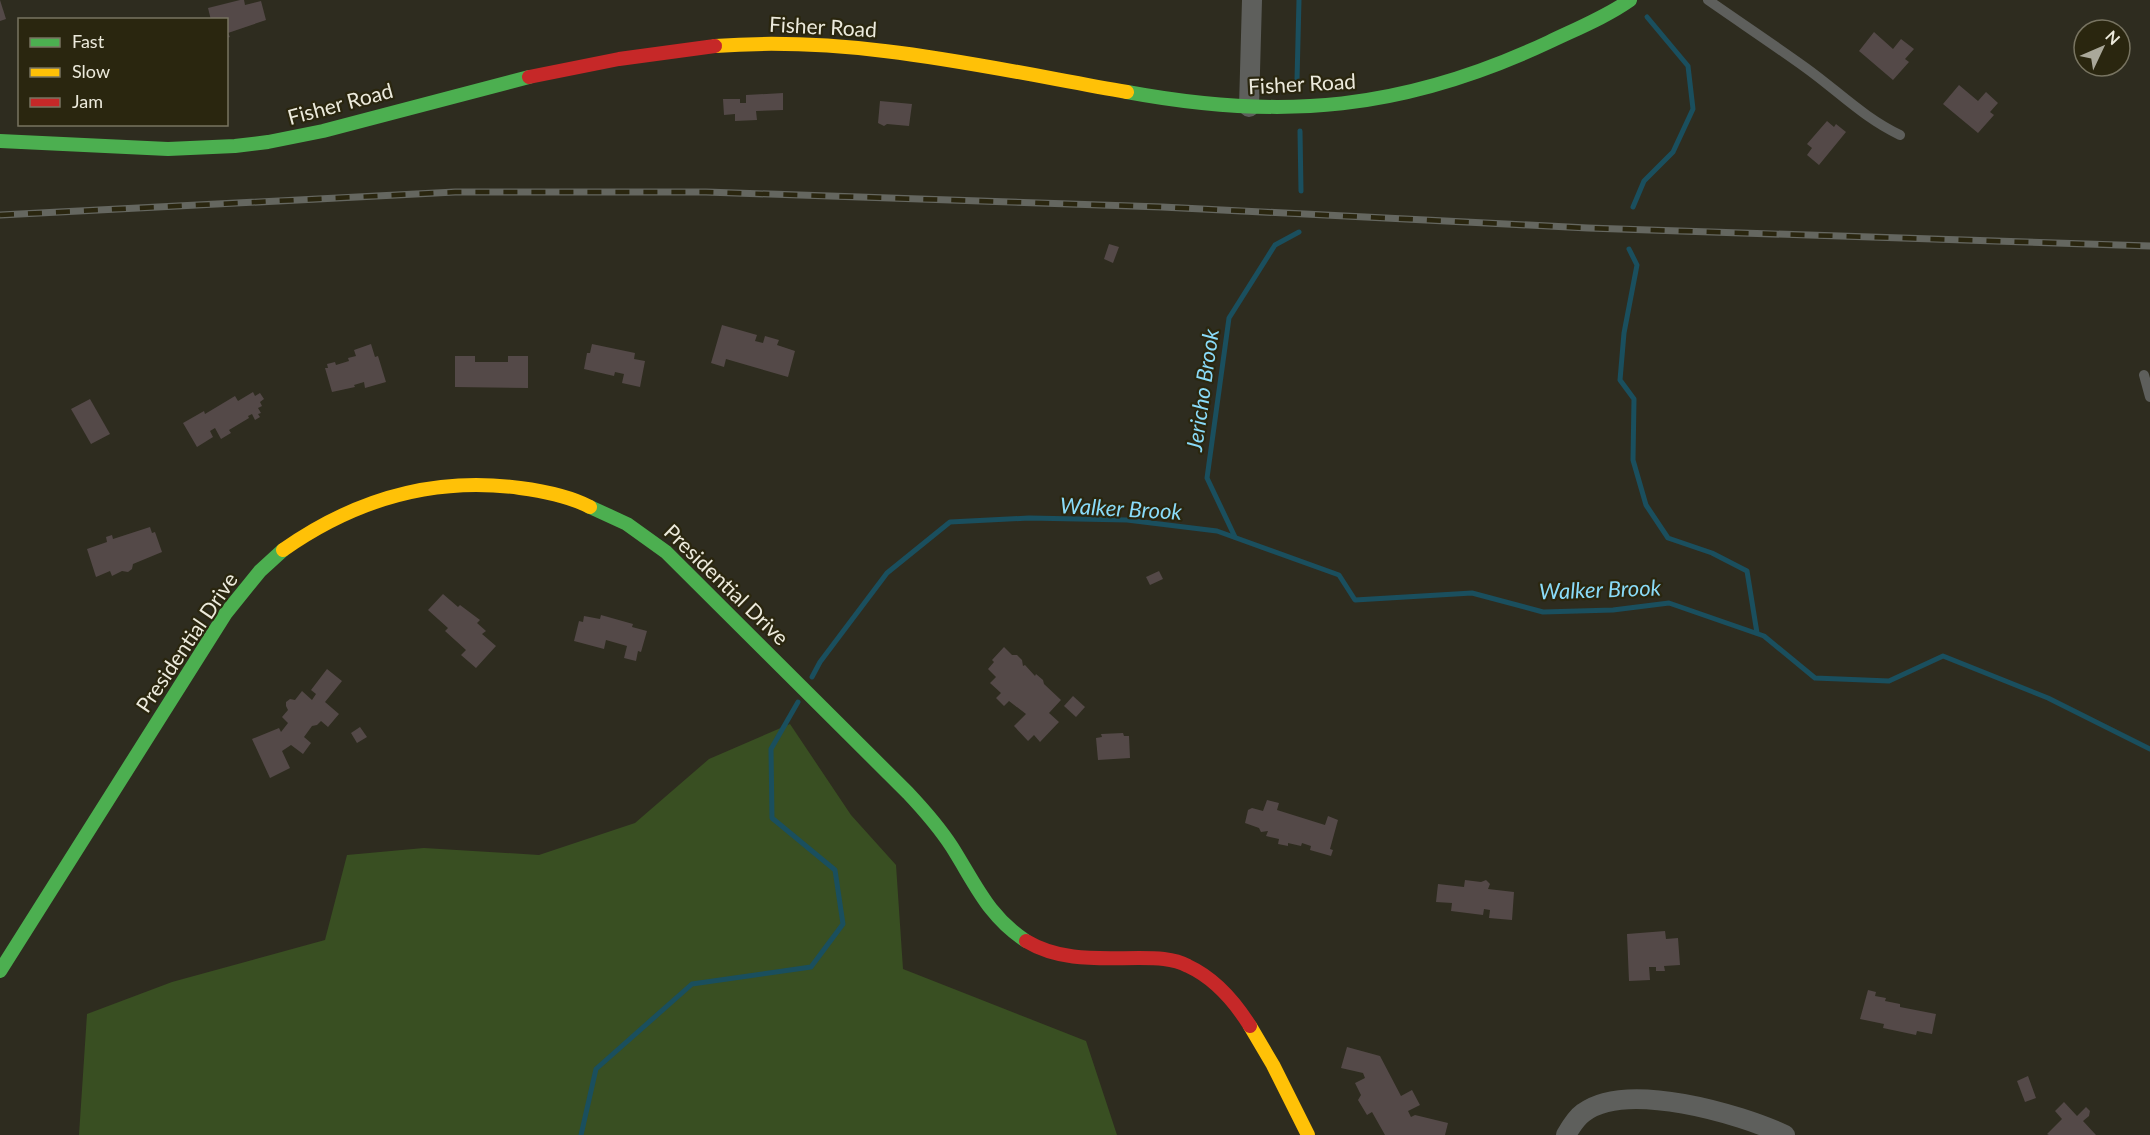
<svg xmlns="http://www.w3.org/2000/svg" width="2150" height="1135" viewBox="0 0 2150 1135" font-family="Lato,sans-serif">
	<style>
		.green { fill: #394f22 }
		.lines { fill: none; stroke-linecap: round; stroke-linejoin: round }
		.stream { stroke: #1a4f5e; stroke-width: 5 }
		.building { fill: #544948 }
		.lane { stroke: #5e5f5c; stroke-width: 10 }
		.street { stroke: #5e5f5c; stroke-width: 20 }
		.fast { stroke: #4caf50; stroke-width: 14 }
		.slow { stroke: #ffc107; stroke-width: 14 }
		.jam { stroke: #c62828; stroke-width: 14 }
		.rail-casing { stroke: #656760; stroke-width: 7 }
		.rail { stroke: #2a260f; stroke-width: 4.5; stroke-dasharray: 14; stroke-linecap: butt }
		.labels { text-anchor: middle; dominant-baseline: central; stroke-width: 4.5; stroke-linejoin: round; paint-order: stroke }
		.street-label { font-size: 21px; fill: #eceadc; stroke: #2a260f }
		.water-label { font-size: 22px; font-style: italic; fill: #8adbf8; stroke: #2a260f }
	</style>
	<rect width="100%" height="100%" fill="#2e2c1f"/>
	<path class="green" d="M790,724L851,815L896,865L903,969L1086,1041L1117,1135H79L87,1014L172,982L325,940L347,855L424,848L539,855L635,823L709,759Z"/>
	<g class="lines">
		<g class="stream">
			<path d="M1297,80L1299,0"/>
			<path d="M1300,131L1301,191"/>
			<path d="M1633,207L1644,181L1673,152L1693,109L1688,66L1647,17"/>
			<path d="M1629,249L1637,265L1624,333L1620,380L1634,399L1633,460L1646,505L1668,538L1712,553L1747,571L1757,633"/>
			<path d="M1235,537L1207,478L1229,318L1275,245L1299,232"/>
			<path d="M812,677L820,662L887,573L950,522L1029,518L1127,520L1217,531L1339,575L1355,600L1472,593L1543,612L1613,610L1669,603L1764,636L1815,678L1889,681L1943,656L2048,698L2150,749"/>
			<path d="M581,1135L596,1069L692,984L811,967L843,924L835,870L772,818L771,749L798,702"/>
		</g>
	</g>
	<g class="building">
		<path d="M0,0L6,19L0,21Z"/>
		<path d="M240,0H244L245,5L261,1L266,20L228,33L230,37L226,38V20H211L208,8Z"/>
		<path d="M1874,32L1893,49L1901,39L1914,49L1905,59L1909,62L1893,80L1859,51Z"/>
		<path d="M1959,85L1978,101L1986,92L1998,103L1990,112L1994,115L1978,133L1943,104Z"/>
		<path d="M783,93V110L756,111L757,120L735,121V114L724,115L723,99H740V103H746V95Z"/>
		<path d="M880,101L912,104L909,126L887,124L884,126L878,123Z"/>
		<path d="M1827,121L1834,127L1836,124L1846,132L1819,165L1807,155L1812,148L1807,144Z"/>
		<path d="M1109,244L1119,247L1113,263L1104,259Z"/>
		<path d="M722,325L757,335L755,341L763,343L765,336L779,340L777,345L795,351L788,377L726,359L724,367L711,363Z"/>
		<path d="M371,344L375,357L378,356L386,382L365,388L364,382L354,385L355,387L332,392L325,368H328L327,364L335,362L336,365L349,361L348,358L356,356L354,350Z"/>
		<path d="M592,344L635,353L634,359L645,361L640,387L622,383L624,374L615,372L614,376L584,369L587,353H590Z"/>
		<path d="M455,356H475V362H508V356H528V388L455,387Z"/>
		<path d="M253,392L255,396L260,393L264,399L260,402L262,406L258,408L261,413L258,414L260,417L255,420L252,414L248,416L249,418L229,430L231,433L221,439L215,428L210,431L213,437L197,447L183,423L204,411L205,414L235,396L238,401Z"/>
		<path d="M90,399L110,434L91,444L71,409Z"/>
		<path d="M150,527L152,533L155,532L162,552L133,564L132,569L128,572L122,571L112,576L110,571L96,577L87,549L107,542L106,537L112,535L113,539Z"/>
		<path d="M1159,571L1163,579L1150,585L1146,577Z"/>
		<path d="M443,594L458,607L460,605L480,620L477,623L486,631L482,634L496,646L476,668L461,655L466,650L445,631L448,628L428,610Z"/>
		<path d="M601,615L633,624L632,627L647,631L641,652L638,651L636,661L624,658L627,646L606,640L604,649L574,641L579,621L583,622L584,616L600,619Z"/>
		<path d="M1004,647L1012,655H1017L1022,660L1023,666L1025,665L1035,676L1036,674L1043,680L1044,684L1061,700L1049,713L1059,722L1040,742L1034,735L1028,741L1014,726L1026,714L1009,701L1004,706L996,698L1001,693L990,683L996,677L988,669L994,662L992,660Z"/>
		<path d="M327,669L342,681L325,702L339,714L328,727L321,721L317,725L312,726L304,737L311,743L303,754L291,745L282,751L290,768L270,778L252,739L279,728L281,732L288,723L282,717L288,710L286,706V702L290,699L295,700L302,691L312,700L316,694L311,690Z"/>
		<path d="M1073,696L1085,707L1076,717L1064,706Z"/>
		<path d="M360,727L367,737L357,743L351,733Z"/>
		<path d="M1123,733L1124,736H1129L1130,758L1098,760L1096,738L1102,737L1101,734Z"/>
		<path d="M1267,800L1279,803L1277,810L1325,825L1328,816L1338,820L1330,849L1333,850L1331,856L1310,850L1311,846L1302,843L1301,846L1288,843V846L1278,844L1279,839L1266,836L1268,831L1261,832L1259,828L1245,823L1248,810L1252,808L1263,811Z"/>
		<path d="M1465,880L1481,882L1486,880L1490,884L1488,889L1514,892L1512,920L1489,918L1490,910L1484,909L1483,915L1451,911L1452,903L1436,902L1438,884L1464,887Z"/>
		<path d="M1665,931L1666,939L1678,938L1680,965L1664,966L1665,971H1656V967H1649L1650,980L1629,981L1627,934Z"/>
		<path d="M1868,990L1876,992L1875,996L1886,998L1885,1001L1900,1004V1007L1936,1014L1932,1034L1917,1031L1916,1035L1883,1028L1884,1024L1860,1019Z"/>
		<path d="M1347,1047L1380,1056L1401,1096L1412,1090L1420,1105L1408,1111L1411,1117L1415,1115L1448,1123L1445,1135H1385L1372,1112L1367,1115L1358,1100L1361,1095L1355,1083L1365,1078L1363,1073L1341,1068Z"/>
		<path d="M2028,1076L2036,1098L2025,1102L2017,1081Z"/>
		<path d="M2064,1102L2077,1116L2086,1107L2090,1111L2089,1116L2083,1121L2096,1135H2049L2047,1134L2062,1119L2055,1111Z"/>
	</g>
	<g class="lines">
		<g class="lane">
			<path d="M1708,0C1741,23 1774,45 1806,68C1838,91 1864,118 1900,135"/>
			<path d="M2144,375L2150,397"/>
		</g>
		<g class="street">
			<path d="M1249,107L1252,0"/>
			<path d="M1566,1135C1570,1128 1576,1118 1583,1113C1626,1080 1740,1114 1785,1135"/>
		</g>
		<g class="fast">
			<path d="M1127,92C1283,121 1404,110 1549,42C1576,29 1606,17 1630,0"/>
			<path d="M0,141L168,149L235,146L268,142L323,131L529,77"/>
			<path d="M590,507L627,524L666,552L908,793C924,810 939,827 952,847C976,885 988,916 1026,941"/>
			<path d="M0,971L226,613L260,571L283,550"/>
		</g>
		<g class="slow">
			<path d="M715,46C855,35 990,68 1127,92"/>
			<path d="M283,550C354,500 432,476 520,488C543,491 569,496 590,507"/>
			<path d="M1250,1026L1273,1065L1308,1135"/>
		</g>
		<g class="jam">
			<path d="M529,77L619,59L715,46"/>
			<path d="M1026,941C1061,962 1100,958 1139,958C1155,958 1173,958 1188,966C1214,978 1235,1002 1250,1026"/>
		</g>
		<defs>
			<path id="rail" d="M0,215L455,192H706L1162,207L1588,228L2150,246"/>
		</defs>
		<use href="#rail" class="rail-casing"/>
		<use href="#rail" class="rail"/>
	</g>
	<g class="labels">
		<g class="street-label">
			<text transform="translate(823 26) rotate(3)">Fisher Road</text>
			<text transform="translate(1302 83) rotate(-3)">Fisher Road</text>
			<text transform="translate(340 103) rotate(-15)">Fisher Road</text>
			<text transform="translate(727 584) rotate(44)">Presidential Drive</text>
			<text transform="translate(186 642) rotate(-56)">Presidential Drive</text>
		</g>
		<g class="water-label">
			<text transform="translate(1202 390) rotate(-82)">Jericho Brook</text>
			<text transform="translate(1121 508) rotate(3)">Walker Brook</text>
			<text transform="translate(1600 589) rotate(-2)">Walker Brook</text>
		</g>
	</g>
	<rect x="18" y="18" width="210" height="108" fill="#2a260f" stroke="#787461" stroke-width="1.5"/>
	<rect x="30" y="38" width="30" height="9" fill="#4caf50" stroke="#787461" stroke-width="1.5"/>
	<text x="72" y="48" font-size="18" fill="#eceadc">Fast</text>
	<rect x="30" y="68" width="30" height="9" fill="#ffc107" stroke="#787461" stroke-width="1.5"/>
	<text x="72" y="78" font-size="18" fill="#eceadc">Slow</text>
	<rect x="30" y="98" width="30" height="9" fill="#c62828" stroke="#787461" stroke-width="1.5"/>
	<text x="72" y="108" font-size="18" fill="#eceadc">Jam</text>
	<g transform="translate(2102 48) rotate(46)"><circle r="28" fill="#2a260f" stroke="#787461" stroke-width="1.5"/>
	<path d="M0-4.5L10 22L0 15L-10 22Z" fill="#aaa89a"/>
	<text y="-9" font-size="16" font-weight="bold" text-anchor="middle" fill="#eceadc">N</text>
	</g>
</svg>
